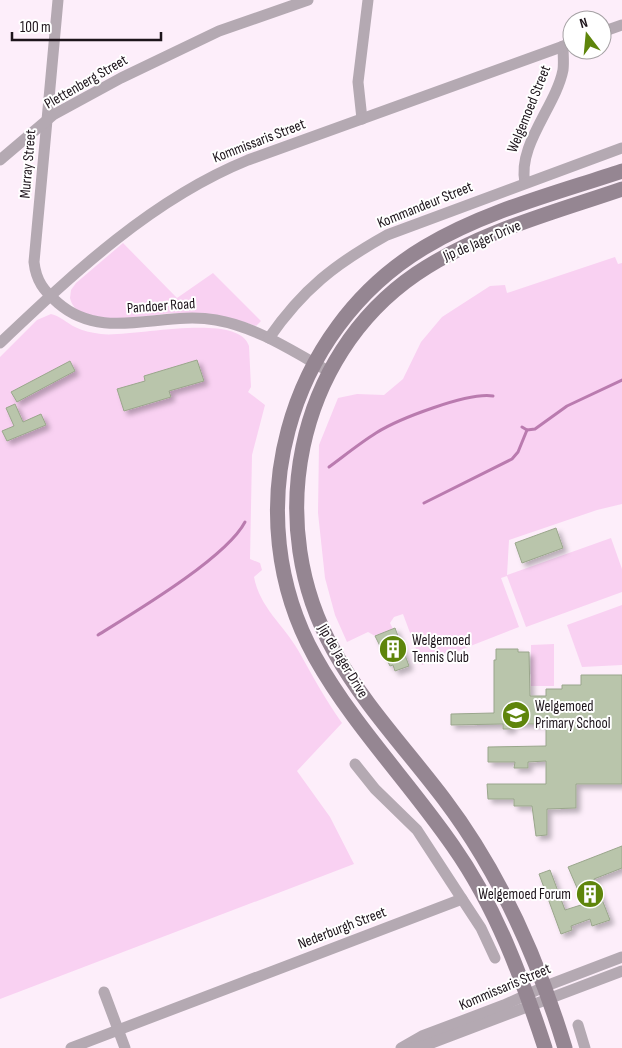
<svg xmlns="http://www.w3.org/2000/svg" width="622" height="1048" viewBox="0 0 622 1048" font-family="'Sofia Sans Condensed',sans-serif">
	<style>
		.green { fill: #f9d1f2 }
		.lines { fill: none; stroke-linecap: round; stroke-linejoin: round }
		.stream { stroke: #ba7baf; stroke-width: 3 }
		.building { fill: #b9c5ab; stroke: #9aa68c; filter: url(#shadow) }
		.minor { stroke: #b4a9b2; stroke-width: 11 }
		.secondary { stroke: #958692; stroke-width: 15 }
		.labels { text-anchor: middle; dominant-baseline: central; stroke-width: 4; stroke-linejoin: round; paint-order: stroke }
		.street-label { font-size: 15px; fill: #1d141b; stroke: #fff }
		.poi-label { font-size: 15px; fill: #1d141b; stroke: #fff; text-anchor: start }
	</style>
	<defs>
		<filter id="shadow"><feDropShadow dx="4" dy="4" stdDeviation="2.5" flood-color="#0004"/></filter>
	</defs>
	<rect width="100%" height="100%" fill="#fdeefa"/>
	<g class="green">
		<path d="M123,243L177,298L213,273L261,321L256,326C232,317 203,314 177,313C153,313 77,332 70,298L71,290L76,283Z"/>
		<path d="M615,257L618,264L622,263V504L597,510L509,540L507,575L611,538L622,569V592L526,627L507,576L501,578L519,627L422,665L403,614L394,617L390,623L393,629L375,636L368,632L347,642L335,615L325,578L318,513L319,445L338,398L357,394L384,395L403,379L421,342L442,317L490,286L505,285L507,293Z"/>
		<path d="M51,314C60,316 67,323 75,327C83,331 93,333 101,334C131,338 238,311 249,346L251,387L248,392L265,405L252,455L250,559L260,563L262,570L254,577C260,608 283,624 298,650C312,675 325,699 342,723L297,771L330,817L354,864L0,999V357L37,320Z"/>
		<path d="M622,605V665L582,667L567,625Z"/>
		<path d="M554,644V686H531V645Z"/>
	</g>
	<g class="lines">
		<g class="stream">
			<path d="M522,427L527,430L535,429L567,406L622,380"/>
			<path d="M329,467C344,456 360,443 376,433C398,419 468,392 493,396"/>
			<path d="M424,503L512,459L518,452L527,430"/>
			<path d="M98,635C135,612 226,558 245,522"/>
		</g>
	</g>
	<g class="building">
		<path d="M197,360L204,381L169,391L171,397L124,411L117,389L145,381L144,376Z"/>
		<path d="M70,361L75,371L17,402L11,392Z"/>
		<path d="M15,404L23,422L41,414L46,425L7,441L2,431L14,426L6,408Z"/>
		<path d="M556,528L563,548L522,563L515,543Z"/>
		<path d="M395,628L409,666L395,671L393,665L390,666L375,636Z"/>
		<path d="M496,649H518V652H529L530,696H546V689H562V685H581V675H622V784H576V808L547,809V835L536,836L532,806H514V799H488L487,784H546V761L528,762V768H514L515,762H488V747L546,746V724H512V729H503V724L451,725V714L494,713V660H496Z"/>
		<path d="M622,846V868L594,879L610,920L592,926L590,919L571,926L572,930L561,934L539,874L550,870L565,910L584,904L568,867Z"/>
	</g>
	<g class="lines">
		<g class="minor">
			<path d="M58,0L34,262C36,281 44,291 58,303C104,343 162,310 216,320C257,327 294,352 330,372"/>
			<path d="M602,32L622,25"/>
			<path d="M362,119L358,82L368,0"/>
			<path d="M0,160L53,115L121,78L219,31L308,0"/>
			<path d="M525,183C517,145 556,106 563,70C564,62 563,54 563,46"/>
			<path d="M269,338C303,289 335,264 387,235L622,148"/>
			<path d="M0,343C74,273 152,199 248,160L572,43"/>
			<path d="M462,899L481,928L495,958"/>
			<path d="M104,992L125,1048"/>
			<path d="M578,1025L585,1048"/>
			<path d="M71,1048L462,899L417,830L375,789L355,764"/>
			<path d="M401,1048L422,1036L504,1005L546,986L622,957"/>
			<path d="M412,1048L424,1046L622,971"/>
		</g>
		<g class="secondary">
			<path d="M545,1048C522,978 496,907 453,846C409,782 353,725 315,657C236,515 286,330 425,247C485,211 556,193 622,171"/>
			<path d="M565,1048C538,959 500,873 444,799C407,750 364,705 334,651C263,526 295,357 416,274C478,232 552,213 622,189"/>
		</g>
	</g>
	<defs>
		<symbol id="building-disc" viewBox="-11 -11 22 22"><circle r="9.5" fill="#5e850b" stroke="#fff"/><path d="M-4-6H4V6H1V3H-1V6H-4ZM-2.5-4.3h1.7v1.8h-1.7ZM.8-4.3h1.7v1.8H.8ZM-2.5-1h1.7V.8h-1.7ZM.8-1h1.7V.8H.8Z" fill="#fff"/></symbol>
		<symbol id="school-disc" viewBox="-11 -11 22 22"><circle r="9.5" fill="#5e850b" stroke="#fff"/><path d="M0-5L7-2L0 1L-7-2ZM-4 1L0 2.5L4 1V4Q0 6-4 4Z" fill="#fff"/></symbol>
	</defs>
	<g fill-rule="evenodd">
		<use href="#building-disc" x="377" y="633" width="32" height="32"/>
		<use href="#school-disc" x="500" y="699" width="32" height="32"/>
		<use href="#building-disc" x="574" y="878" width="32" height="32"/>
	</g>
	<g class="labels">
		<g class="street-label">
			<text transform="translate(86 82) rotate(-30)">Plettenberg Street</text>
			<text transform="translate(529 109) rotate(-68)">Welgemoed Street</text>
			<text transform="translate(259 141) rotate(-21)">Kommissaris Street</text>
			<text transform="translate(28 164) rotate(-85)">Murray Street</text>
			<text transform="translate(425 205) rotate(-22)">Kommandeur Street</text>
			<text transform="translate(482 241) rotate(-23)">Jip de Jager Drive</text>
			<text transform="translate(161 306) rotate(-4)">Pandoer Road</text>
			<text transform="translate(343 661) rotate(59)">Jip de Jager Drive</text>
			<text transform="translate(342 928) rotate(-21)">Nederburgh Street</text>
			<text transform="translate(505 987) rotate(-23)">Kommissaris Street</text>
		</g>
		<g class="poi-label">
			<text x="412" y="640">Welgemoed<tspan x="412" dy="17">Tennis Club</tspan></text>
			<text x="535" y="706">Welgemoed<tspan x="535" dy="17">Primary School</tspan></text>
			<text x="571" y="894" text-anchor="end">Welgemoed Forum</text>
		</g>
	</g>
	<g transform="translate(587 35) rotate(344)"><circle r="24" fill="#ffffff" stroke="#a5a1a4"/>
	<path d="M0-4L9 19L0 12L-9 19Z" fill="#5e850b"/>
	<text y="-8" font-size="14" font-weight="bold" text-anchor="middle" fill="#1d141b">N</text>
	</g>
	<path d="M12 32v8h149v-8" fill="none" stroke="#1d141b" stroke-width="2.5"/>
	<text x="20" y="32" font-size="15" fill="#1d141b" stroke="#ffffff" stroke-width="4" paint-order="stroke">100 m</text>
</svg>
